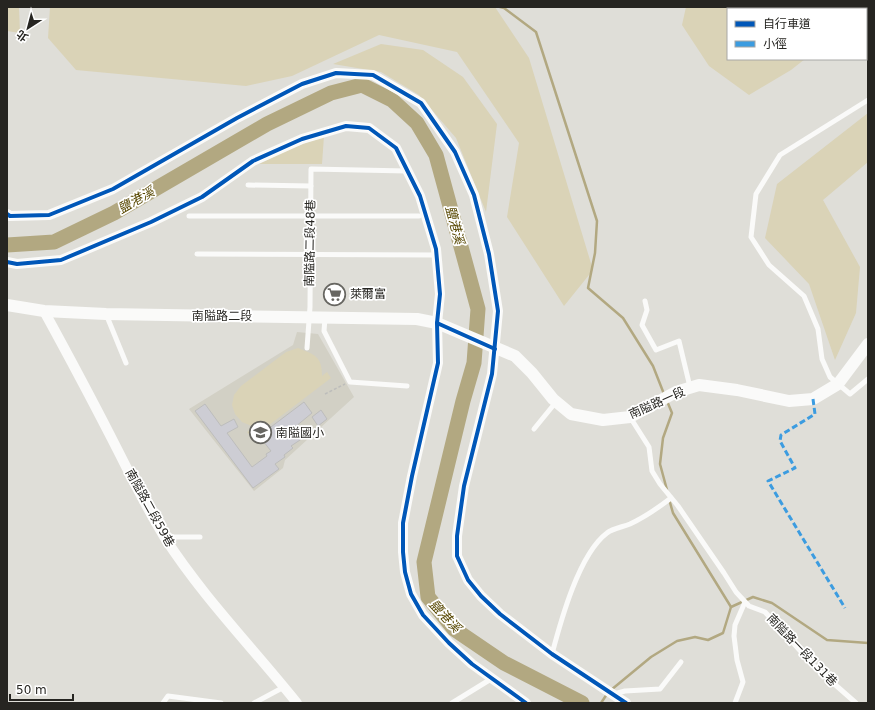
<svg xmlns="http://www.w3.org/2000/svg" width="875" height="710" viewBox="0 0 875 710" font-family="'DejaVu Sans','Noto Sans TC',sans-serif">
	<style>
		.built { fill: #d2d0c5 }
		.green { fill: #dad3b7 }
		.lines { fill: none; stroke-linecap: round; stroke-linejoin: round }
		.stream { stroke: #b2a881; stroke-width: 2.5 }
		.river { stroke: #b2a881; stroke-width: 15 }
		.building { fill: #cdcdd4; stroke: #bdbdbc }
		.path { stroke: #bdbdbb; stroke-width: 1.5; stroke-dasharray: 3 2; stroke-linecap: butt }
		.service { stroke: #fafaf9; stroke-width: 5 }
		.minor { stroke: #fafaf9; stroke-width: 10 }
		.tertiary { stroke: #fafaf9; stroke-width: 12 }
		.quiet { stroke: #3c9ce0; stroke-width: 3; stroke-dasharray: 6 3; stroke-linecap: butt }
		.cycleway-casing { stroke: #fff; stroke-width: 6 }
		.cycleway { stroke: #0057b8; stroke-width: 4 }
		.labels { text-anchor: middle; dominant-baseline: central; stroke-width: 3.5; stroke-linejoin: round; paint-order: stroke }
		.street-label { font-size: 12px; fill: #262521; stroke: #fff }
		.poi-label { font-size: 12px; fill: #262521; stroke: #fff; text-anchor: start }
		.water-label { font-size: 13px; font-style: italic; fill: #574701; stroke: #fff }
	</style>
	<rect width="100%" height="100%" fill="#dfded8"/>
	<path class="built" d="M297,332L318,334L354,397L285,460L283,468L254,491L189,409L293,345Z"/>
	<g class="green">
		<path d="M7,7H19L20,33L7,31Z"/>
		<path d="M50,7H495L529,58L593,270L564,306L507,217L519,143L457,52L379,35L292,76L246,86L76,70L48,38Z"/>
		<path d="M686,7H868V14L866,15V9H728V59H805L791,70L749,95L709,66L682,25Z"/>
		<path d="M381,44L423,50L463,77L497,124L486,212L456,138L419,95L381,72L333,64Z"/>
		<path d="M868,113V162L823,200L860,267L856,313L835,360L809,284L765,238L777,184Z"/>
		<path d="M324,136L322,164H259L292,148Z"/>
		<path d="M298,348C315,355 322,356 322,376L327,372L331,378L252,438L247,432L254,427L242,422L235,414L232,405L234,395L241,386L286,352Z"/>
	</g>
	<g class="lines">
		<g class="stream">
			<path d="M500,7L504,8L536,32L597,221L595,253L588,288L623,318L653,366L664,394"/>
			<path d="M667,401L672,413L663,438L660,464L667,490"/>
			<path d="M669,499L673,513L731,607"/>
			<path d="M611,690L651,657L677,641L695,637L708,640L723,633L731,607L753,597L772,603L827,640L868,643"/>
			<path d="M601,703L607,694"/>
		</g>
		<path class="river" d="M7,245L54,242L114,213L267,124L331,93L362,85L392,100L417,123L436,155L478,309L474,363L463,401L424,562L428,597L454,629L504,663L582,703"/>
	</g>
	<g class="building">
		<path d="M304,402L312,413L295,427L303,438L291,446L293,448L284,455L285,457L275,464L279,469L253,488L195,411L205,404L221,426L234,419L238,427L227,433L252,467L267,456L266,454L271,451L259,436Z"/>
		<path d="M321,410L327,419L318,426L312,417Z"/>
	</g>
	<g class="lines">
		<path class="path" d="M325,394L345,384"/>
		<g class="service">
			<path d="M868,100L780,155L756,194L751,237L769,265L804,296L818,329L822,359L830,377L850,394L868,379"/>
			<path d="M248,185L311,186"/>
			<path d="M189,216H419"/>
			<path d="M197,254L437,255"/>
			<path d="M645,301L647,310L642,325L656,350L679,341L690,387"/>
			<path d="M106,314L126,363"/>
			<path d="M325,318L324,331L350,382L407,386"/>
			<path d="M307,348L310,307L311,169L407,171"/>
			<path d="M630,417L649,447L652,471L660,484L678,506L724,573L736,592L749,606L765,612L815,667L856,703"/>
			<path d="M534,429L556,402"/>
			<path d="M165,537H200"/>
			<path d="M552,654C561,620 579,554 607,533C613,528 623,527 630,524C645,517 658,508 671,498"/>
			<path d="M614,694L625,691L660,689L681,662"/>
			<path d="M163,703L168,696L221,703"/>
			<path d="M254,703L284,687"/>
			<path d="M452,703L491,679"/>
			<path d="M735,703L743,682L737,660L734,636L735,625L745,602"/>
		</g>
		<g class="minor">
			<path d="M7,214L10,216L49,215L113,189L237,118L302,84L336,73L373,75L421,103L455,152L474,195L489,254L498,311L492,374L464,486L457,536V556L468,580L481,596L500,614L552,654L626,703"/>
			<path d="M7,262L17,264L61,260L151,222L202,197L253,161L302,139L346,126L369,128L396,148L420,196L436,249L440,294L437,323L438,363L412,476L403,523V552L405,572L411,594L423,615L449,643L472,664L526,703"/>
			<path d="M44,311C67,353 90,396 112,439C129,472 145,506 165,538C203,597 253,648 297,703"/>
		</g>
		<path class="tertiary" d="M7,305L44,311L106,314L417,319L437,323L515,356L532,373L553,399L571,414L603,420L630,417L676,392L699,385L737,390L789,401L813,399L838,384L868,344"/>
		<path class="quiet" d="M813,399L815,414L781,435L780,441L795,468L768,481L845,608"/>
		<defs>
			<g id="cycleway">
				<path d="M7,214L10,216L49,215L113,189L237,118L302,84L336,73L373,75L421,103L455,152L474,195L489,254L498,311L492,374L464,486L457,536V556L468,580L481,596L500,614L552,654L626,703"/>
				<path d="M7,262L17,264L61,260L151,222L202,197L253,161L302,139L346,126L369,128L396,148L420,196L436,249L440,294L437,323L438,363L412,476L403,523V552L405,572L411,594L423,615L449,643L472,664L526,703"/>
				<path d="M437,323L495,349"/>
			</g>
		</defs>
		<use href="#cycleway" class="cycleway-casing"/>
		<use href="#cycleway" class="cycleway"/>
	</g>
	<defs>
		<symbol id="supermarket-ring" viewBox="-11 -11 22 22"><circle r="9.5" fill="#fff" stroke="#676661" stroke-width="1.5"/><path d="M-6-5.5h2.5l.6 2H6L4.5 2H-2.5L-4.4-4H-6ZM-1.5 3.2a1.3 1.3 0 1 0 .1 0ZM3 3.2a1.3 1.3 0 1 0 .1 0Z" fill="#676661"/></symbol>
		<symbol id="school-ring" viewBox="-11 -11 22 22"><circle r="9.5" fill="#fff" stroke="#676661" stroke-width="1.5"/><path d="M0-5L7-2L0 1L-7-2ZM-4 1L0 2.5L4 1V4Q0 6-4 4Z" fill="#676661"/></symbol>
	</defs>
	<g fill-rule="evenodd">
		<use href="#supermarket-ring" x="322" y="282" width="25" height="25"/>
		<use href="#school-ring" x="248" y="420" width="25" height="25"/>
	</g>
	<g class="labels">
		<g class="street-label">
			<text transform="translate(310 243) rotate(-89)">南隘路二段48巷</text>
			<text x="222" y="316">南隘路二段</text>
			<text transform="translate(657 403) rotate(-24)">南隘路一段</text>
			<text transform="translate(150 508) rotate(61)">南隘路二段59巷</text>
			<text transform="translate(802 650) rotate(46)">南隘路一段131巷</text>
		</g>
		<g class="poi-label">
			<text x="350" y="294">萊爾富</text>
			<text x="276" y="433">南隘國小</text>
		</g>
		<g class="water-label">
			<text transform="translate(136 200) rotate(-30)">鹽港溪</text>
			<text transform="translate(455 225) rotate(75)">鹽港溪</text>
			<text transform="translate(445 616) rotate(47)">鹽港溪</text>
		</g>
	</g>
	<rect width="875" height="710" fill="none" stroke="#262521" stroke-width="16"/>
	<rect x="727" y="8" width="140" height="52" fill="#ffffff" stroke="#a8a8a6"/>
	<rect x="735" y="21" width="20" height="6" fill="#0057b8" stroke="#a8a8a6"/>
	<text x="763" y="28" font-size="12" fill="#262521">自行車道</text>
	<rect x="735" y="41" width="20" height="6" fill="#3c9ce0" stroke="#a8a8a6"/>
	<text x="763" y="48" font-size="12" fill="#262521">小徑</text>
	<g transform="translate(28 28) rotate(216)" stroke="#ffffff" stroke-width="3" paint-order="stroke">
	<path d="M0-3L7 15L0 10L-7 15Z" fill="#262521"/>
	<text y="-6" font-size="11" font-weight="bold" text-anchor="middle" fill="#262521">北</text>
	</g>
	<path d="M10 694v6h63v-6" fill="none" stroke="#262521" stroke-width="2"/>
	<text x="16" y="694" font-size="12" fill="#262521" stroke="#ffffff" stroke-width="3" paint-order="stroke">50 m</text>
</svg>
